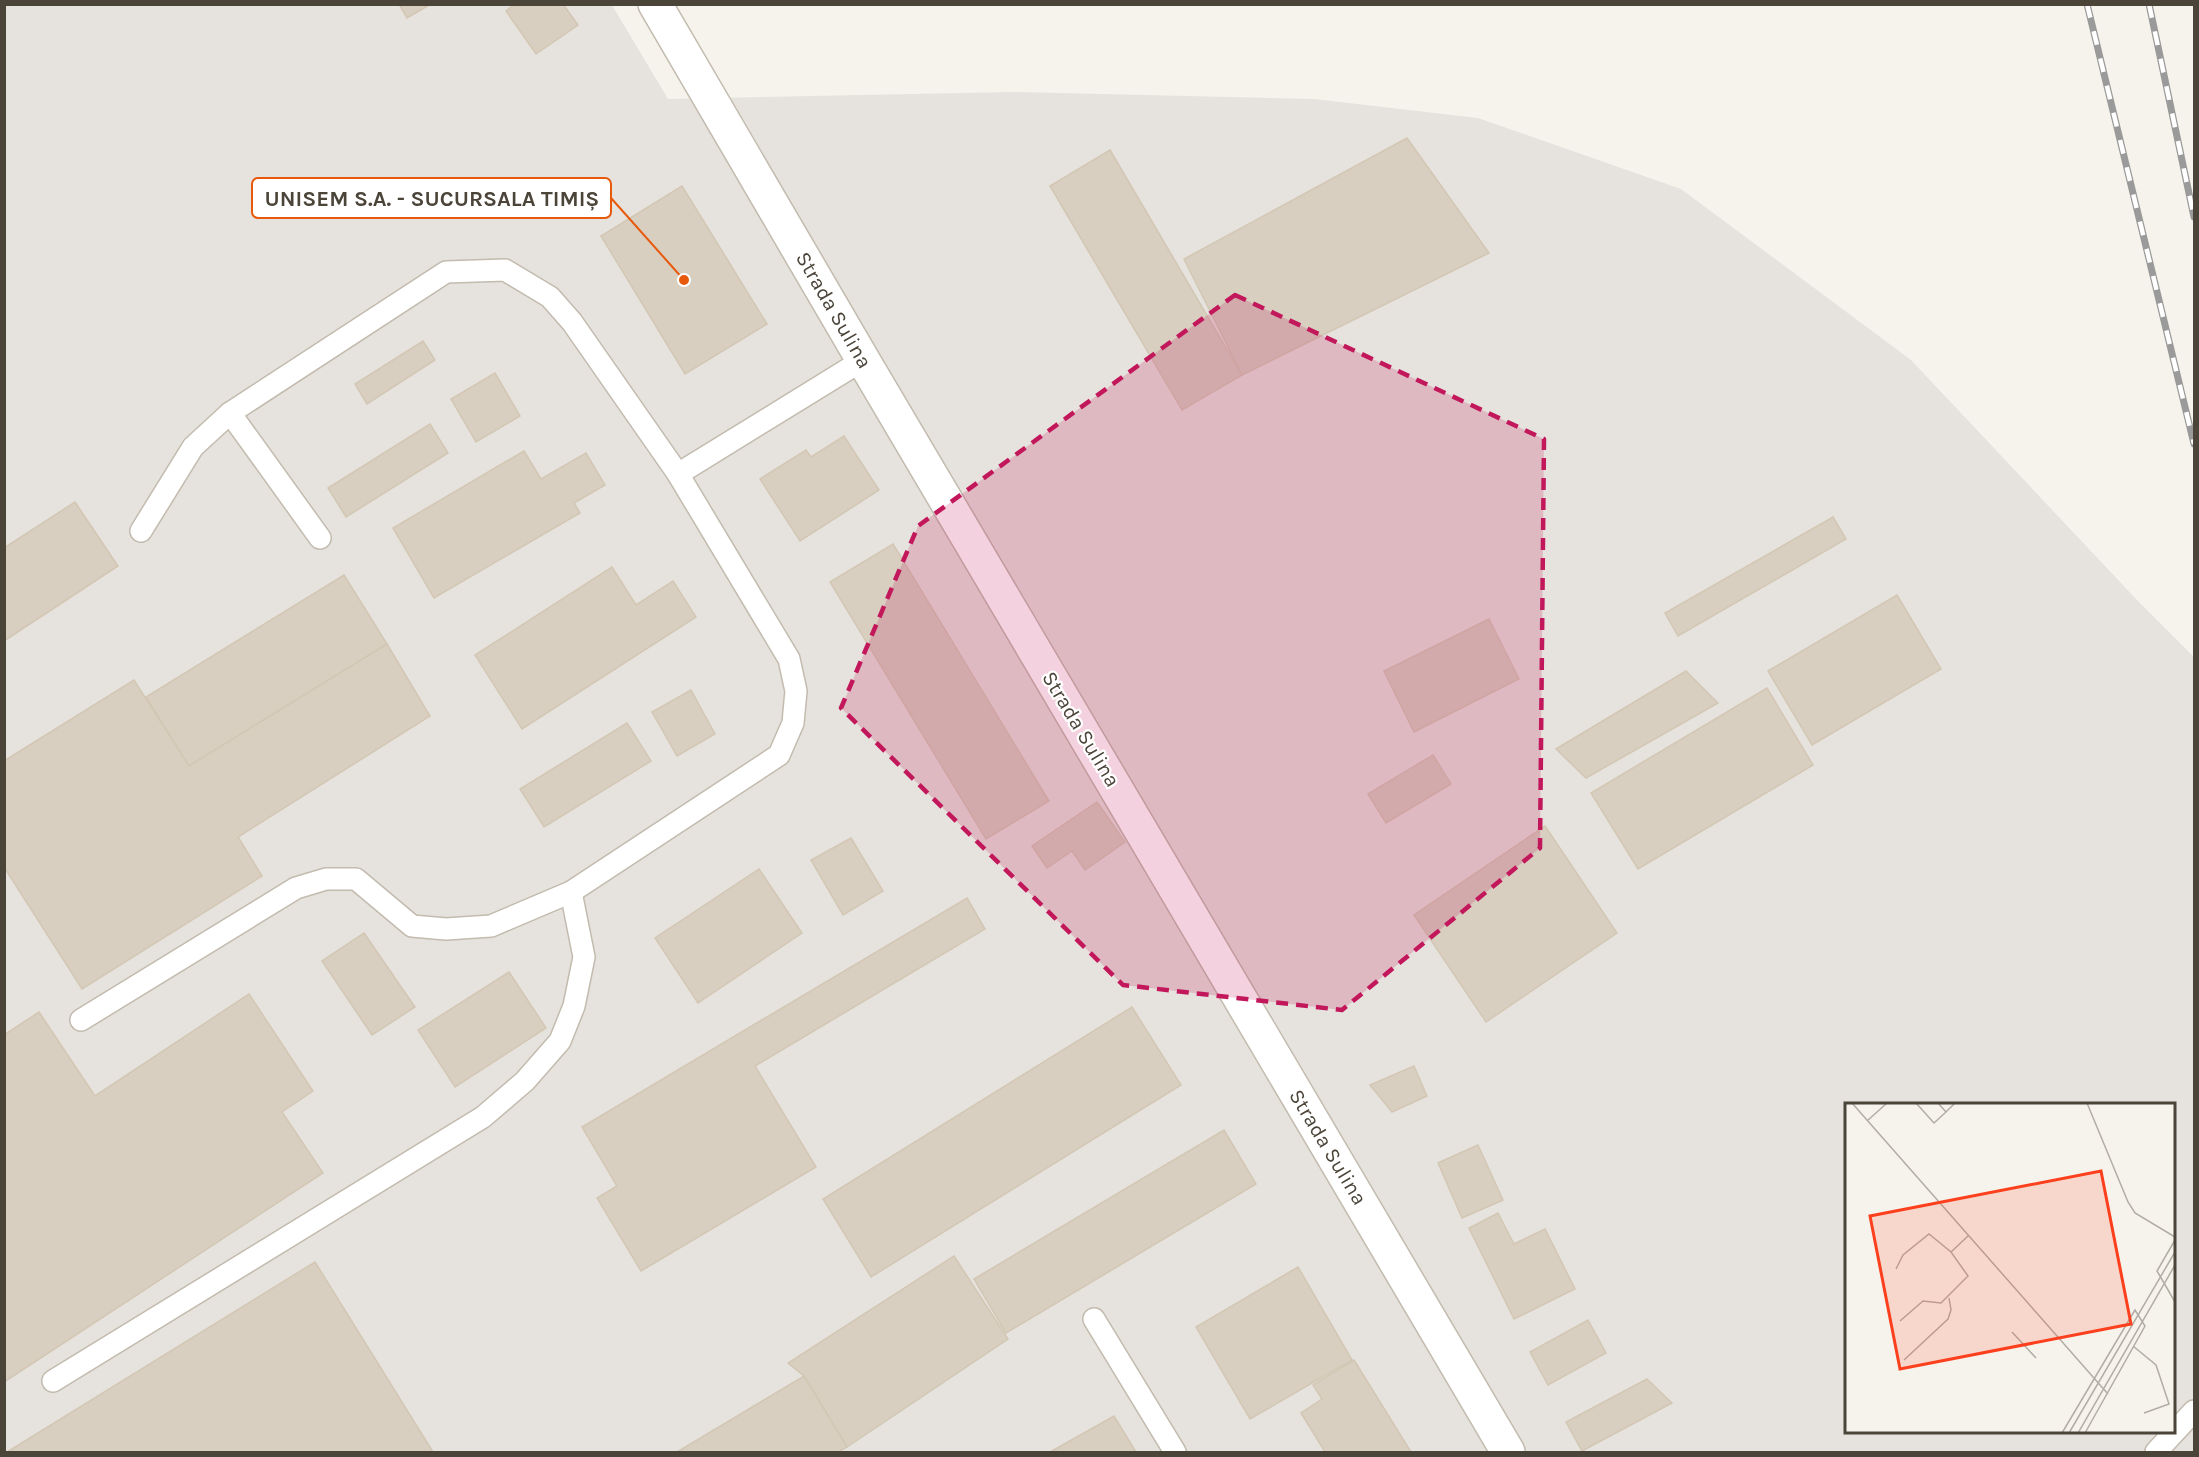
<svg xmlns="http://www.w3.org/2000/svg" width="2199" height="1457" viewBox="0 0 2199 1457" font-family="Karla,sans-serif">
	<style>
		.industrial { fill: #e6e2dd; fill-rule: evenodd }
		.building { fill: #d8cfc1; stroke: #d3c7b4; stroke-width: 1.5 }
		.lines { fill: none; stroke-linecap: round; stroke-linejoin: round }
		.service-casing { stroke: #c2bbae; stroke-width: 24 }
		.tertiary-casing { stroke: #c2bbae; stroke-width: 36 }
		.service { stroke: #fff; stroke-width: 21 }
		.tertiary { stroke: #fff; stroke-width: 33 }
		.rail-casing { stroke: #9a9a9a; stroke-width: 7 }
		.rail { stroke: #fff; stroke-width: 4.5; stroke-dasharray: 14; stroke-linecap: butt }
		.marked { fill: #c2185b; fill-opacity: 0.2; stroke: #c2185b; stroke-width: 4.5; stroke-dasharray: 12 8; stroke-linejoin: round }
		.labels { text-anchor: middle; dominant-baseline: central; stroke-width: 4.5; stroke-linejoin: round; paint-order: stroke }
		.street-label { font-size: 21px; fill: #4b4439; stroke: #fff }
		.inset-road { fill: none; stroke: #b2ada4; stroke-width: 1.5 }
		.view { fill: #fc3f1d; fill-opacity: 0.15; stroke: #fc3f1d; stroke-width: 3 }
		.inset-edge { fill: none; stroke: #4b4439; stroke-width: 3 }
		.leader { fill: none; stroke: #e8590c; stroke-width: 2 }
		.callout-dot { fill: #e8590c; stroke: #fff; stroke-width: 2 }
		.callout { fill: #fff; stroke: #e8590c; stroke-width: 2 }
		.callout-label { font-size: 22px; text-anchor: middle; font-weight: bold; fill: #4b4439 }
	</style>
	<rect width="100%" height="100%" fill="#f6f3ec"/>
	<path class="industrial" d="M5,5H612L668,99L1012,92L1314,99L1478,118L1681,189L1911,360L2137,600L2194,657V1452H5ZM1846,1104H2174V1432H1846Z"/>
	<g class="building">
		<path d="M399,4H431L407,18Z"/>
		<path d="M515,4H563L578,25L536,54L506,11Z"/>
		<path d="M1407,138L1489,253L1242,375L1184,259Z"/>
		<path d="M1110,150L1242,375L1182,410L1050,186Z"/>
		<path d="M682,186L767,324L685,374L601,236Z"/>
		<path d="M423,341L435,360L367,404L355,384Z"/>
		<path d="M495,373L520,416L476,442L451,399Z"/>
		<path d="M430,424L448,453L346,517L328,488Z"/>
		<path d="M844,436L879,490L800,541L760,479L806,450L811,457Z"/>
		<path d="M524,451L541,479L586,453L605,485L574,503L580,513L434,598L393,528Z"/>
		<path d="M75,502L118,566L4,641V548Z"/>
		<path d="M1833,517L1846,539L1678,636L1665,613Z"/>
		<path d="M893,544L1049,801L986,839L830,582Z"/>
		<path d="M612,567L636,605L673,581L696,617L522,729L475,655Z"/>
		<path d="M344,575L387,644L189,766L146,697Z"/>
		<path d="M1897,595L1941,669L1812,745L1768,671Z"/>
		<path d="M1489,619L1519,679L1414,732L1384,671Z"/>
		<path d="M387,644L430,716L238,837L262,876L82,989L4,867V761L134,680L189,766Z"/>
		<path d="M1686,671L1718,703L1586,778L1556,749Z"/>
		<path d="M1767,688L1813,765L1638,869L1591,793Z"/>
		<path d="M691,690L715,734L677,756L652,712Z"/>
		<path d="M627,723L651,761L544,827L520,789Z"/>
		<path d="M1433,755L1451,784L1386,823L1368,794Z"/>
		<path d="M1097,802L1125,842L1085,870L1072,851L1047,868L1032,846Z"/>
		<path d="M1545,826L1617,933L1486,1022L1414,915Z"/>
		<path d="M851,838L883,891L843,915L811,860Z"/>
		<path d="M759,869L802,933L698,1003L655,938Z"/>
		<path d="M967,898L985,929L755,1066L816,1167L641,1271L597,1198L617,1186L582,1127Z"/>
		<path d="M364,933L415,1007L372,1035L322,961Z"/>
		<path d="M509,972L546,1028L455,1087L418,1030Z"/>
		<path d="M249,994L313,1091L282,1112L323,1173L4,1382V1035L39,1012L95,1096Z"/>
		<path d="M1132,1007L1181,1085L871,1277L823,1199Z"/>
		<path d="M1414,1066L1427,1096L1392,1112L1370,1085Z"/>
		<path d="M1224,1130L1256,1184L1006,1333L974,1279Z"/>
		<path d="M1478,1145L1503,1200L1462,1218L1438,1163Z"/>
		<path d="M1498,1213L1514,1244L1545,1229L1575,1289L1514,1319L1469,1228Z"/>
		<path d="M954,1256L1008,1339L847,1447L804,1376L788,1363Z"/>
		<path d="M315,1262L433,1452H7Z"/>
		<path d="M1298,1267L1352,1360L1250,1419L1196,1327Z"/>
		<path d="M1588,1320L1606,1353L1548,1385L1530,1352Z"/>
		<path d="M1354,1360L1411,1452H1325L1301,1413L1322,1399L1313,1385Z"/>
		<path d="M804,1376L847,1447L838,1452H677Z"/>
		<path d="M1647,1379L1672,1403L1582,1451L1566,1422Z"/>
		<path d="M1114,1416L1136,1452H1050Z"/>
	</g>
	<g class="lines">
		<defs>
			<g id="service">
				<path d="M230,413L320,538"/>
				<path d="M678,474L863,360"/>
				<path d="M81,1020L296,888L326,879H356L412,926L446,929L491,926L571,892L779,755L793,723L796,691L789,659L678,474L572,322L550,297L505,270L446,272L230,413L193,447L141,531"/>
				<path d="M1094,1319L1175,1452"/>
				<path d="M53,1381L483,1117L525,1081L560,1041L574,1006L584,957L571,892"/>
				<path d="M2156,1452L2194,1411"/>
			</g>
			<path id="tertiary" d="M655,4L863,360L1508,1452"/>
		</defs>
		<use href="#service" class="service-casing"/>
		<use href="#tertiary" class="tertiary-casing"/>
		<use href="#service" class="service"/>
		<use href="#tertiary" class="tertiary"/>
		<defs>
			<g id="rail">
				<path d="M2087,4L2194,444"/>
				<path d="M2149,4L2194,217"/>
			</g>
		</defs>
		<use href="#rail" class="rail-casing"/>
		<use href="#rail" class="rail"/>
	</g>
	<path class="marked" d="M1235,295L1544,439L1540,848L1342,1010L1123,985L841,708L918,526Z"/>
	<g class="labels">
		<g class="street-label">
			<text transform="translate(834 310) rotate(60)">Strada Sulina</text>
			<text transform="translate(1081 729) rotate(59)">Strada Sulina</text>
			<text transform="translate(1328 1147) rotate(59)">Strada Sulina</text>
		</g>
	</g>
	<g transform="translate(1845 1103)">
		<rect width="330" height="330" fill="#f6f3ec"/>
		<path class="inset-road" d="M7,0L263,291M71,0L89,20L101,9M93,0L101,9L110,0M242,0L283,99L290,110L330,134M22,18L42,0M330,137L312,168L330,199M106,149L123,133M51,166L58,152L84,131L106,149L123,173L96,200L78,198L55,218M167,229L191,255M288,243L311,262L324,301L299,310M59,257L103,216L106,207L104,195M217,330L290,207L300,223L240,330M224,330L330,149M233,330L330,162"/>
		<path class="view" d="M256,68L286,221L55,266L25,113Z"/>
		<rect width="330" height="330" class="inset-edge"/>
	</g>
	<path class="leader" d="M684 280L611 198"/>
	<circle class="callout-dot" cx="684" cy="280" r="6"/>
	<rect class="callout" x="252" y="178" width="359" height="40" rx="6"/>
	<g class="callout-label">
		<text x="432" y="206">UNISEM S.A. - SUCURSALA TIMIȘ</text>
	</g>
	<rect width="2199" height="1457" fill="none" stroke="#4b4439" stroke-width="12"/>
</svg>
